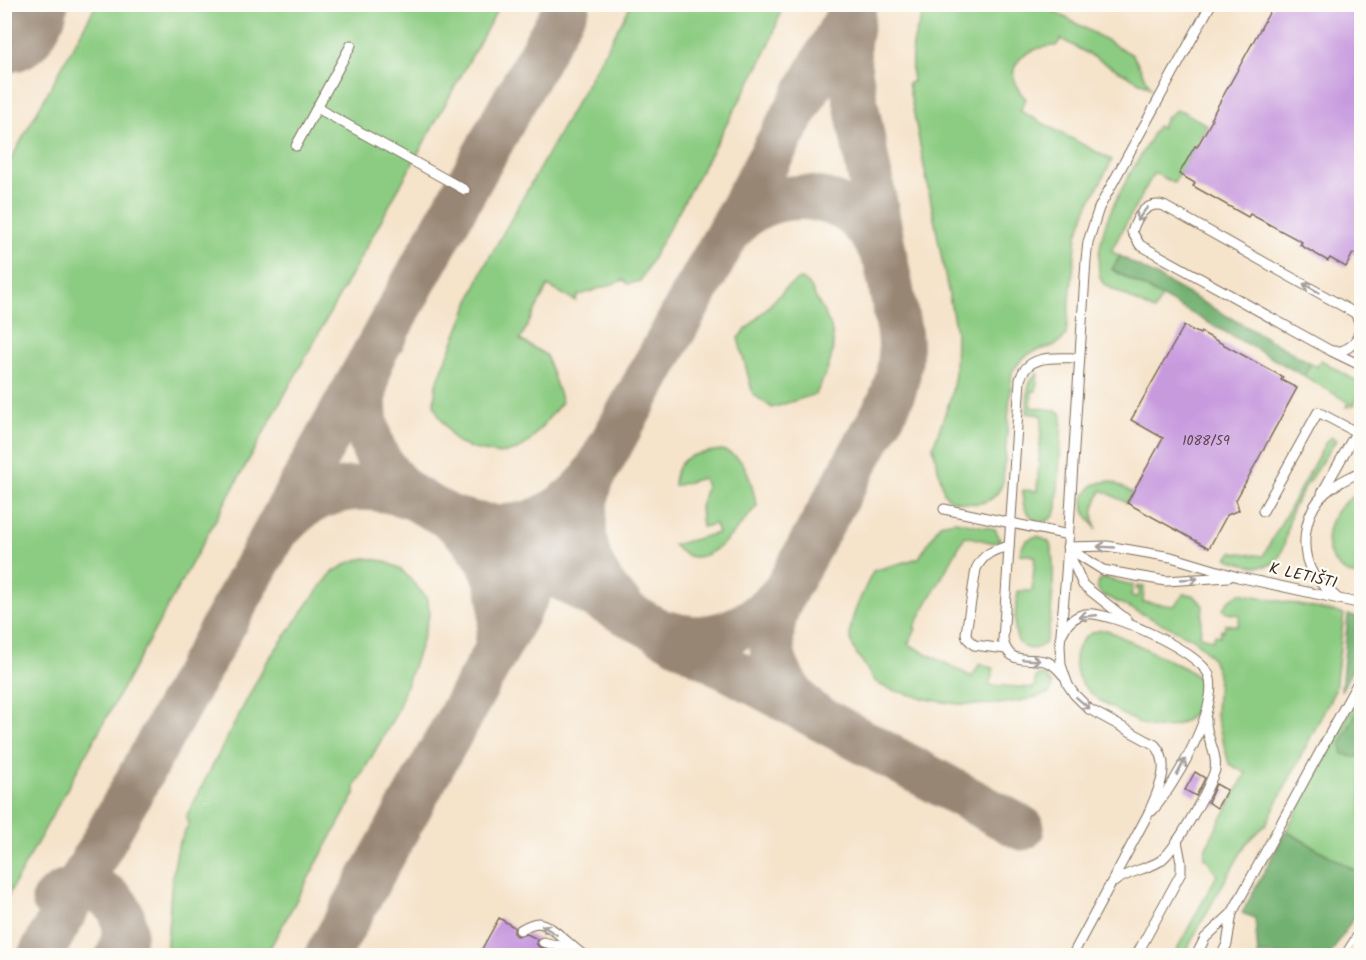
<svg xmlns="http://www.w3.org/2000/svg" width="1366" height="960" viewBox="0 0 1366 960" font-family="Kalam,sans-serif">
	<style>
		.green { fill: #8ccc82; stroke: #647b50; stroke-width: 1.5 }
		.forest { fill: #71b070; stroke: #566d47; stroke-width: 1.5 }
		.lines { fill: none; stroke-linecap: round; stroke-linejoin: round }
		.taxiway { stroke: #988674; stroke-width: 45 }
		.runway { stroke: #988674; stroke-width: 114 }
		.building { fill: #c79ade }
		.lane-casing { stroke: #7c6b5a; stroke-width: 11 }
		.secondary-casing { stroke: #7c6b5a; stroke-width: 29 }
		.lane { stroke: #fff; stroke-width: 9 }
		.secondary { stroke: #fde4d0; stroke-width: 27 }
		.oneway { stroke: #a79f9a }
		.labels { text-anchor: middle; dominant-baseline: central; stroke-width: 4.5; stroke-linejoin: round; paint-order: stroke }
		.number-label { font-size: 14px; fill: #5e464e }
		.street-label { font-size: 16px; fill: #3b2a1e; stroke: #fdfcf7 }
	</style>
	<rect width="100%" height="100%" fill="#fdfcf7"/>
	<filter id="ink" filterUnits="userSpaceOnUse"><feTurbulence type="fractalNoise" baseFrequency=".0167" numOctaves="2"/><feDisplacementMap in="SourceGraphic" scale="12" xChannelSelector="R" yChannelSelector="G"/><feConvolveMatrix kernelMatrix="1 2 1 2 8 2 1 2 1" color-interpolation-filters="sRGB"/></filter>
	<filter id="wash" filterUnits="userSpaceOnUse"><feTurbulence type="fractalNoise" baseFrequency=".008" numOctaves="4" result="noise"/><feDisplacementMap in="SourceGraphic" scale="24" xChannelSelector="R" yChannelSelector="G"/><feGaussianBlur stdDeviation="1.35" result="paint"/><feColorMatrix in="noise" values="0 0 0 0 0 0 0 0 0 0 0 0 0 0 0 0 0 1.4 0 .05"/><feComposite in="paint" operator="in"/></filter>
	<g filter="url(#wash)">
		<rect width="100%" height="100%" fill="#f5e3ca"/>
		<g class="green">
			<path d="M1041,4L1133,55L1151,88L1061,39L1056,46C1023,46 997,70 1026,99L1020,111L1112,160L1087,208L1077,235L1066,335C1057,349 1043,347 1029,354C1021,358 1017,365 1012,372L1003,481C997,502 980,506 961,502C953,500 948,499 944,493L933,447L951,397L955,374L956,332L908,83L913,82C909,52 914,32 927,5Z"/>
			<path d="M96,5H500L5,901V170Z"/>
			<path d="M631,5H783L772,38L761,62L640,281L628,284L624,280L577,296L576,301L548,286L520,340L546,355L562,402L529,442L517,450L500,454L473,449L460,444L453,438L438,414L434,404L436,385L483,269Z"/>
			<path d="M1176,110L1182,111L1207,125L1174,183L1154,173L1111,251L1120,256L1112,270L1162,297L1154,311L1105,285C1091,274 1103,228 1110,213C1123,183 1142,155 1157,126L1161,128L1167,117Z"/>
			<path d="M799,279C809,280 812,290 816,298C821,308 828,318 831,328C838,351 826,374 816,394L772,408L753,394L738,338L787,287Z"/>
			<path d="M1321,360L1361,384V391L1354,405L1346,407L1348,402L1304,376L1311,363L1317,367Z"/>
			<path d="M1038,373L1036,391H1032L1031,407L1055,410L1061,413L1062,417L1057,508C1051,533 1018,520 1023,490L1037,491L1042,415L1027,413C1028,399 1025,381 1038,373Z"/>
			<path d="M1332,437L1336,440C1322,462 1305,484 1293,508C1283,529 1291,572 1254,566C1245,564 1236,563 1227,558L1233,552L1263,556L1326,442Z"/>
			<path d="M722,450C750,458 750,482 757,506C741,523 714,564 689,556C683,555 678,549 673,545L718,533L715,524L702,527L700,507L706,487L703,478L674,486C674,454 698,453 722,450Z"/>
			<path d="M1107,481L1113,482L1133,493L1127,503L1102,490C1094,504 1090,515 1097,530L1084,511L1083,498L1093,485Z"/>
			<path d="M1361,492V586L1358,585L1360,577C1323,570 1318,530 1342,505C1347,499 1355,496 1361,492Z"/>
			<path d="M955,521L995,529L1000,539L994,543L965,536L914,627L916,629L908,644L972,677L980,663L994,669L989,685L1034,688L1036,676C1043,671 1049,680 1052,685L1050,693C1002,709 952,708 904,693C895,691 881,687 875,681C870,675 866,668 862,661C857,655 852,648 851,641C846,622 865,589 873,571L919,558L940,524Z"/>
			<path d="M1038,536L1049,542C1057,556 1052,630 1044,644C1039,648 1033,650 1026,648C1008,641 1017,606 1018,591H1032L1035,556L1020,554C1022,543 1027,538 1038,536Z"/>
			<path d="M365,558L384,561L401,569L426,597L430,612L420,647L396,714L355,786V794L266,955H166L172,878L178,846L189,823L186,817L266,663L318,590L333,572L350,562Z"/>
			<path d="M1104,578L1133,585L1131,596L1138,597L1140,590L1136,589L1137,586L1144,587L1143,602L1174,606L1184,594C1194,593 1198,599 1203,606L1200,636L1213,640L1215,635L1220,636L1221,630L1224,631L1225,624L1238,626L1240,615L1227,613L1223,609L1229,600L1240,593L1344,614L1335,690L1266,824L1246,844L1207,912L1184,955H1174L1217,875L1207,859L1204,858L1206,847L1246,773L1229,764L1216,715L1218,674L1212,658L1206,651L1194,639L1101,594L1097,587L1100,580Z"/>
			<path d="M1107,630L1185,668C1225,691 1190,732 1154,728C1139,726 1113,708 1099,700C1090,693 1078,682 1076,670C1071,648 1085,629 1107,630Z"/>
			<path d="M1361,693V704L1341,743L1354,757L1361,756V874L1286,831Z"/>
		</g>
		<g class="forest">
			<path d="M1120,256L1311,363L1304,376L1112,269Z"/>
			<path d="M1348,615L1361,617V654L1341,691Z"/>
			<path d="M1361,704V756L1354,757L1343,754L1341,743Z"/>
			<path d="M1286,831L1361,874V906L1330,955H1258L1255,918L1242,913Z"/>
		</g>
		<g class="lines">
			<g class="taxiway">
				<path d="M731,230C757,195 808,189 845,209C862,219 875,237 883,255"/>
				<path d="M369,370C357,414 369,461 405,491C418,502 435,509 449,517L1022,828"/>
				<path d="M283,525C320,483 368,481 417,499"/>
				<path d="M668,633C712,648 757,625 785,591"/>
				<path d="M497,643C510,590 491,549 449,517C508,537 549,527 591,480C577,531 583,569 621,606"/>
				<path d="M806,709C770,674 761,636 785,591L889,403C900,379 903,356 899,330L849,67L848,45L853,16"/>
				<path d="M54,900C78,878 119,890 124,923C126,934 122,945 118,956"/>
				<path d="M40,956L568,4"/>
				<path d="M327,956L855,4"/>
			</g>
			<path class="runway" d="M4,16L11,4"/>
		</g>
		<g id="blocks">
			<g class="building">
				<path d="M1274,4H1362V258L1353,253L1346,267L1330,258L1328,261L1300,245L1302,242L1250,214L1248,217L1193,186L1195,183L1179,174L1195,146L1197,147L1212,120L1211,118Z"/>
				<path d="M1184,326L1200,334L1201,332L1283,377L1281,380L1297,388L1236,500L1239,510L1227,515L1209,548L1127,503L1163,438L1131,420Z"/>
				<path d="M1195,772L1205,778L1196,796L1185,790Z"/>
				<path d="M1216,784L1227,790L1217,808L1208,802Z"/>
				<path d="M499,918L514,927V933L517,936L527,934L537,939L536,943L539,947L567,956H478Z"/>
			</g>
		</g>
	</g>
	<g filter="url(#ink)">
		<use href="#blocks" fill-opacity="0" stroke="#7c6b5a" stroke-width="1.5"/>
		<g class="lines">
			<defs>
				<g id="lane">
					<path d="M317,108L465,190"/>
					<path d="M296,146L351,45"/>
					<path d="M1362,317L1164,206C1146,201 1137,216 1132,232L1140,245L1331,351L1362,366"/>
					<path d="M1333,351C1353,353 1366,332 1356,315"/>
					<path d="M1322,493L1362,422"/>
					<path d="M944,509L1069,535"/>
					<path d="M1263,511L1318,412L1356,432"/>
					<path d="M1067,547L1107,546L1171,557L1238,577L1362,604"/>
					<path d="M1068,548L1103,570L1136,576L1166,581L1229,577"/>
					<path d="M1069,553L1083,585L1126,619"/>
					<path d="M1336,597C1328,589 1319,583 1313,574C1299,550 1304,515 1322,496C1333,485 1348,478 1362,471"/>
					<path d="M1062,634C1066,625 1074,616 1085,614C1109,610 1200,652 1209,675C1220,707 1174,787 1152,811"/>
					<path d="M1006,649L974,645L967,638L966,633L976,569C983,554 993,550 1009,546"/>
					<path d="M1063,675C1059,670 1054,665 1048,662C1029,655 1010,668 1003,640L1020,380C1027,353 1057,358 1079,358"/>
					<path d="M1114,882C1127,871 1146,870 1160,861C1176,850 1208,790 1215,770C1218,752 1205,737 1206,719"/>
					<path d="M520,930C525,927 532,923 538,923C552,924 572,948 585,956"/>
					<path d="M543,942L573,949"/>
					<path d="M1072,956L1148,814C1157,793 1173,765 1155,745L1089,709L1074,694L1068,685L1061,665L1060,645L1066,574L1086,260L1088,242L1099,208L1211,4"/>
					<path d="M1136,956L1181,873V862L1177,841"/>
					<path d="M1196,956L1205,938L1232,913L1362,675"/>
					<path d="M1221,956L1227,944L1232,913"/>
					<path d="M1345,956L1362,929"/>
				</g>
				<path id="secondary" d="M1360,956L1362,954"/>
			</defs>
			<use href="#lane" class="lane-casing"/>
			<use href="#secondary" class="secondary-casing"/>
			<use href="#lane" class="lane"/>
			<use href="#secondary" class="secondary"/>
		</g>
		<defs><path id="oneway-shaft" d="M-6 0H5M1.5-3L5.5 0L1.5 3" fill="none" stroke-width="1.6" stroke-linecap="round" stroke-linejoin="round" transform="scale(1.5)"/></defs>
		<g class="oneway">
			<use href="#oneway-shaft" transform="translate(1142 214) rotate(128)"/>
			<use href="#oneway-shaft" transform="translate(1311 288) rotate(-151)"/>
			<use href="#oneway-shaft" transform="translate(1106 547) rotate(-177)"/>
			<use href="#oneway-shaft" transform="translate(1189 579) rotate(-3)"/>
			<use href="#oneway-shaft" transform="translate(1088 616) rotate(175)"/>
			<use href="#oneway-shaft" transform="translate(1031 660) rotate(4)"/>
			<use href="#oneway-shaft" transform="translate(1083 703) rotate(41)"/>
			<use href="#oneway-shaft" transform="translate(1181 767) rotate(-62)"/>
			<use href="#oneway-shaft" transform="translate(549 930) rotate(-148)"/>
		</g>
	</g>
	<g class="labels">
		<g class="number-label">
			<text x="1206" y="441">1088/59</text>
		</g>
		<g class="street-label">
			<text transform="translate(1303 576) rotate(13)">K LETIŠTI</text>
		</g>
	</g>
	<rect width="1366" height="960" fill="none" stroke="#fdfcf7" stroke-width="24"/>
</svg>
